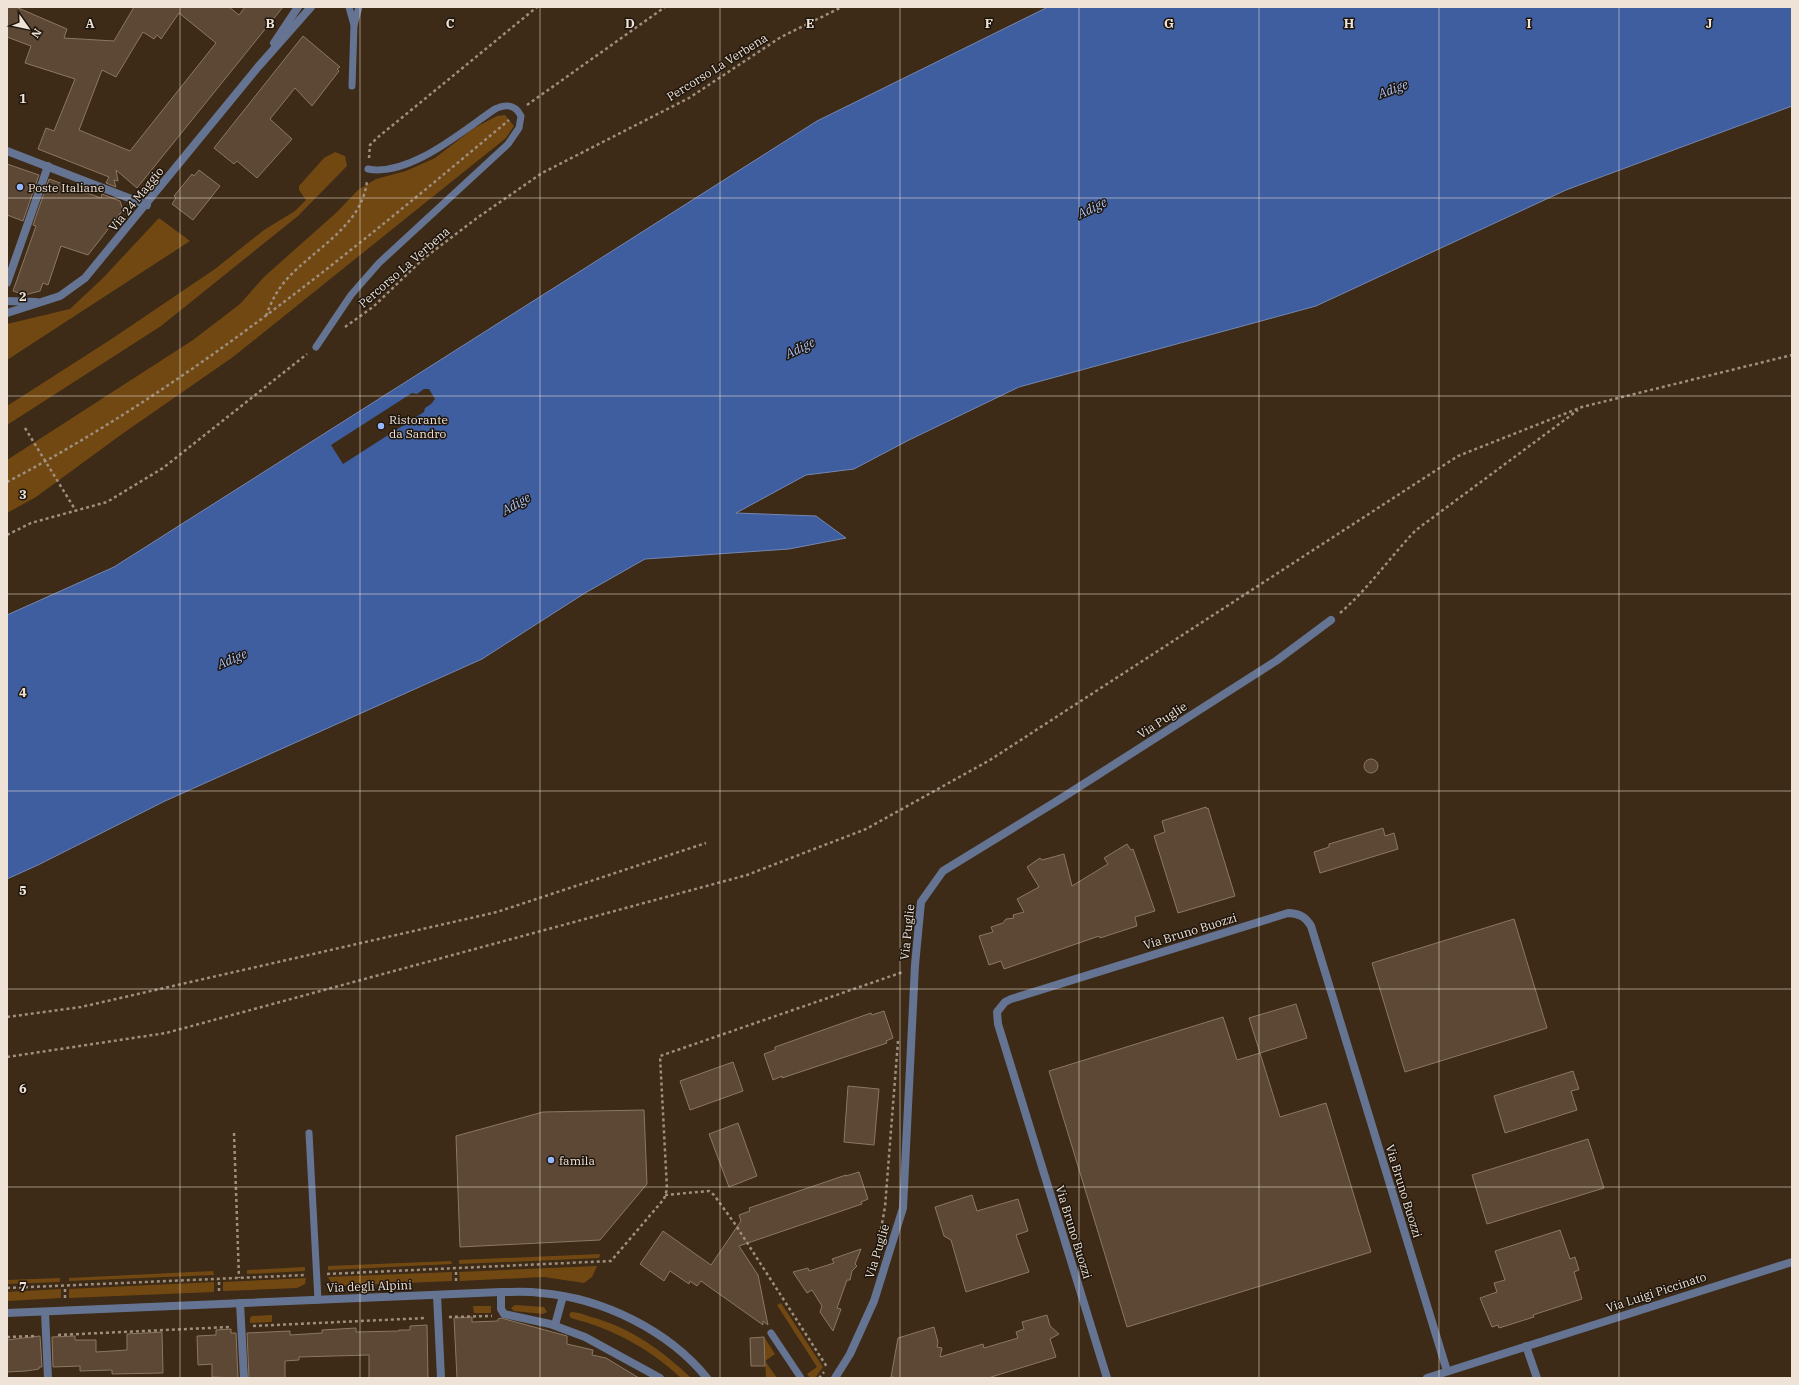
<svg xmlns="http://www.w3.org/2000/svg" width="1799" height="1385" viewBox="0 0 1799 1385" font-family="'IBM Plex Serif',serif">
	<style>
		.green { fill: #724812 }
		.water { fill: #3f5ea0; stroke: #7486b0 }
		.pier { fill: #3d2b17 }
		.building { fill: #5c4834; stroke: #8c7761; fill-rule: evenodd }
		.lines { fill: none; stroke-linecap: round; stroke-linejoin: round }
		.path { stroke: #9e8f7f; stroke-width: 2.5; stroke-dasharray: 3 3; stroke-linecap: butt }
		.service { stroke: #657492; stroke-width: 7 }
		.minor { stroke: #657492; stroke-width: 8 }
		.tertiary { stroke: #657492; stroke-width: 8 }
		.grid { fill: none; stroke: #efe3d7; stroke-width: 1; stroke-opacity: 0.55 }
		.poi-dot { fill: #94b7fd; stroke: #1e150d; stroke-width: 1.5 }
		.labels { text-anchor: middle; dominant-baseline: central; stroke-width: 3; stroke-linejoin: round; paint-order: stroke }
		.street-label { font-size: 12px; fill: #efe3d7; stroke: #1e150d }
		.poi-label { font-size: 12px; fill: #efe3d7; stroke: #1e150d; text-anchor: start }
		.water-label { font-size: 13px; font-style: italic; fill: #a7c3fb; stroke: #1e150d }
		.grid-label { font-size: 13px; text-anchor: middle; font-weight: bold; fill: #efe3d7; stroke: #1e150d; stroke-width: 3; stroke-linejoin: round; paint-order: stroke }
	</style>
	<rect width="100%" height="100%" fill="#3d2b17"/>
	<g class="green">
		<path d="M505,115L514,126L506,138L233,357L122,434L36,497L7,513V460L193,340L240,304L264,277L337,212L358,190L376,179L406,171L435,158L474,128L497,116Z"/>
		<path d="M335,152L345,156L347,166L298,216L161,326L7,425V406L110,340L215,269L264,230L295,211L306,200L299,190V186L324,158Z"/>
		<path d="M159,218L190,241L7,360V324L70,309L103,278Z"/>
		<path d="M600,1254L599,1258L459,1264V1260Z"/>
		<path d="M451,1261L452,1264L328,1270V1266Z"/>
		<path d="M597,1266L592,1277L584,1283L544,1277L460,1281L459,1272Z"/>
		<path d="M305,1267V1271L247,1274V1270Z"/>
		<path d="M213,1271L214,1275L69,1281V1278Z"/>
		<path d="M452,1272V1281L338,1286L332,1284L328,1277Z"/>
		<path d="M60,1278V1282L7,1284V1280Z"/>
		<path d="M306,1278L305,1284L297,1288L223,1291V1282Z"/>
		<path d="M214,1282V1292L69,1298V1289Z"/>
		<path d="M61,1289V1298L7,1301V1292Z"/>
		<path d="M781,1303L823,1367L815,1378H810L807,1374L817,1367L777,1305Z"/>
		<path d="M515,1305L544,1307L547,1312L543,1314L514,1311L511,1308Z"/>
		<path d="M473,1306H491V1313H474Z"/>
		<path d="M571,1312C579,1312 587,1316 595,1318C632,1329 663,1351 691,1378H681C649,1348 613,1329 571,1318L569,1315Z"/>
		<path d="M272,1315V1322L250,1323V1318L252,1316Z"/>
		<path d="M764,1337L775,1354L765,1361L777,1378H766Z"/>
	</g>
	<path class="water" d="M1048,7H1792V106L1566,190L1316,306L1019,387L909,440L854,469L806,475L736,513L816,516L846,538L789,549L645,559L585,593L482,659L165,801L38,865L7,879V615L114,567L817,121Z"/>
	<path class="pier" d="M424,389H429L435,399L431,404L425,408L424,412L343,464L331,445L412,393L417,394Z"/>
	<g class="building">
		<path d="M7,7H16L67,29L64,38L114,41L134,7H229L239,15L245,7H283L137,188L116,170L118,181L114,180L116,187L106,183L109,177L38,149L46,128L54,131L75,79L25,63L31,46L7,37ZM179,13L216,43L130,151L79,130L102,70L116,77L143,32L154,39L157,35L161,39Z"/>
		<path d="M303,36L340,67L337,69L339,71L312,106L295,88L270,119L292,139L257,178L237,161L234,164L214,148Z"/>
		<path d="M7,164L39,175L23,221L7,215Z"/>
		<path d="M199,170L220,186L193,220L172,204L176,198L174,196L192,174L194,176Z"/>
		<path d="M49,179L101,198L102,194L120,201L123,210L88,255L61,246L48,285L43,283L40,291L25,295L13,291L36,226L33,225Z"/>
		<circle cx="1371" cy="766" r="7"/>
		<path d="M1206,807L1207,809L1208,808L1235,896L1178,913L1154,836L1165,832L1162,821Z"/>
		<path d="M1383,828L1385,836L1394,833L1398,849L1320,873L1314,852L1329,847V844Z"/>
		<path d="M1127,844L1131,850L1133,849L1155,911L1135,917L1137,926L1100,938L1099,936L1004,969L1001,961L989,965L979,936L993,932L991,927L1003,923L1006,919L1014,918L1013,915L1024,912L1017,899L1039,887L1027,867L1040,858L1042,860L1064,854L1072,886L1108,864L1104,858Z"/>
		<path d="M1514,919L1547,1028L1405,1072L1372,963Z"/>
		<path d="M1296,1004L1307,1038L1260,1053L1249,1018Z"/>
		<path d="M884,1011L893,1038L886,1041L887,1043L782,1078V1076L773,1080L764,1054L775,1050V1047L871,1013L872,1015Z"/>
		<path d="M1223,1017L1237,1060L1260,1053L1280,1117L1326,1103L1371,1252L1127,1327L1049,1071Z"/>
		<path d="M733,1062L743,1091L690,1110L680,1081Z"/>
		<path d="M1573,1071L1579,1089L1571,1091L1577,1110L1505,1133L1494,1096Z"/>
		<path d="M848,1086L879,1089L874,1145L844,1142Z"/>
		<path d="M644,1110L647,1184L600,1240L460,1247L456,1136L543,1112Z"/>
		<path d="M738,1123L757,1176L729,1187L709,1134Z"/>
		<path d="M1588,1139L1604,1188L1487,1224L1472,1175Z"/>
		<path d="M859,1172L868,1199L861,1202L862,1204L739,1246L758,1275L768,1325L763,1321V1325L701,1281L697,1286L690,1281L689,1284L670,1271L664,1281L640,1264L663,1231L711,1265L741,1221L739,1215L750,1211L749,1208L846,1175V1176Z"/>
		<path d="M972,1195L977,1211L1018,1199L1028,1231L1016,1235L1029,1272L966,1292L951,1240L944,1236L935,1207Z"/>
		<path d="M1560,1230L1570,1259L1575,1257L1579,1270L1574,1272L1582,1299L1533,1315L1534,1317L1499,1328L1498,1325L1492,1327L1480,1298L1497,1292L1494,1283L1505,1280L1495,1251Z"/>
		<path d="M861,1249L855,1264L857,1266L852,1271L850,1280H847L837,1308L841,1309L833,1331L820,1312L822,1306L812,1290L807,1293L793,1272L808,1268L809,1271L834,1263L832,1259Z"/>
		<path d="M1047,1315L1050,1326L1059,1334L1050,1339L1056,1357L988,1378H900L891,1377L898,1338L934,1327L938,1342L937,1347L942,1348L940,1357L983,1344L984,1348L1018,1338L1016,1332L1024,1329L1022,1322Z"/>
		<path d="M472,1317V1322L498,1321V1319L501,1318L567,1336V1344L593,1350L592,1355L606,1358L639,1378H457L454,1318Z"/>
		<path d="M427,1325L428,1378H369V1355L299,1357V1360L285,1361V1378H249L247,1333L290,1331V1335L322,1333V1330L356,1328V1332L399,1331V1330H410V1326Z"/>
		<path d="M231,1329V1333H236L238,1378L212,1377V1364L198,1365L197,1336L216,1335V1330Z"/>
		<path d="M162,1332L163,1373L112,1374V1370L80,1371V1366L53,1367L52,1337L75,1336V1340H96V1352L127,1350V1334Z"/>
		<path d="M40,1336L42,1367H39V1369L26,1371L7,1372V1340Z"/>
		<path d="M764,1337L765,1366H751L750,1338Z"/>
	</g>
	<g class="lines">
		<g class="path">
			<path d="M527,105L665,7"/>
			<path d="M369,158L370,145L377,138L537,7"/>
			<path d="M266,316C271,302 277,290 287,279C315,248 362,226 367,181"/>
			<path d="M345,327L373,307L423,259L477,218L542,173L689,98L781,37L842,7"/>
			<path d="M25,428L76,511"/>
			<path d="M7,482C190,386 351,252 509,120"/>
			<path d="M7,535L31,523L107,502L163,468L307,354"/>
			<path d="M1340,613C1369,588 1390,557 1416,530L1578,410"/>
			<path d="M7,1017L81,1007L497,912L706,843"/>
			<path d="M7,1057L166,1033L747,875L866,829L990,760L1458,456L1582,407L1792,355"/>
			<path d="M234,1133L239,1278"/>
			<path d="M665,1195L709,1191L714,1195L735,1224L827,1367"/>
			<path d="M880,1235L885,1207L898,1041"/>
			<path d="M456,1272V1281"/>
			<path d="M327,1274L611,1261L664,1199L667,1189L660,1056L903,972"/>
			<path d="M219,1282V1291"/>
			<path d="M7,1288L306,1275"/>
			<path d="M65,1289V1298"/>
			<path d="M449,1317L492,1316"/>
			<path d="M253,1326L426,1318"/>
			<path d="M58,1335L230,1327"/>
			<path d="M7,1337L35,1336"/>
			<path d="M819,1378L824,1372"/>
		</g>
		<g class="service">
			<path d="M349,7L354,25L359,7"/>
			<path d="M352,86L354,25"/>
			<path d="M316,347L351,295L379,263L508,144L519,128L521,116C515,104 506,104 495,109C462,131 410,177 368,169"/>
			<path d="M309,1133L318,1300"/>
			<path d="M771,1333L801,1378"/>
		</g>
		<g class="minor">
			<path d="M7,151L147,205"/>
			<path d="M7,283L48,166"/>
			<path d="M7,301L36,302"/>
			<path d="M501,1292V1309L504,1314L550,1324L585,1337L660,1378"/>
			<path d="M437,1295L441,1378"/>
			<path d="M240,1303L244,1378"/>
			<path d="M45,1312L48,1378"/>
			<path d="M555,1325L563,1296"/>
			<path d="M1526,1346L1537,1378"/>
			<path d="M835,1378L850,1354L874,1301L903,1208L915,965L921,902L943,871L1057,801L1276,661L1331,620"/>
			<path d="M1107,1378L998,1024L997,1012L1005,1002L1011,999L1288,913C1299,913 1306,917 1311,926L1447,1371"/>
			<path d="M1427,1378L1792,1262"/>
		</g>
		<g class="tertiary">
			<path d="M274,43L298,7"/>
			<path d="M7,313L60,296L85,278L258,67L311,7"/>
			<path d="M7,1313L501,1292C514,1292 528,1291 541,1293C602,1298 668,1330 707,1378"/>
		</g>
	</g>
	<path class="grid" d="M180,7V1378M360,7V1378M540,7V1378M720,7V1378M900,7V1378M1079,7V1378M1259,7V1378M1439,7V1378M1619,7V1378M7,198H1792M7,396H1792M7,594H1792M7,791H1792M7,989H1792M7,1187H1792"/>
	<g class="poi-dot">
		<circle cx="20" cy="187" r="4"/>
		<circle cx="381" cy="426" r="4"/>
		<circle cx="551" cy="1160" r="4"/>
	</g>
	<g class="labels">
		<g class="street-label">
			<text transform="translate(717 67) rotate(-32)">Percorso La Verbena</text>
			<text transform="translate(136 199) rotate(-51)">Via 24 Maggio</text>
			<text transform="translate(404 267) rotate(-41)">Percorso La Verbena</text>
			<text transform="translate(1162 720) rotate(-33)">Via Puglie</text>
			<text transform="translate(1190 931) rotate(-17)">Via Bruno Buozzi</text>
			<text transform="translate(907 932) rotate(-84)">Via Puglie</text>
			<text transform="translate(1404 1191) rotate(73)">Via Bruno Buozzi</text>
			<text transform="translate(1074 1232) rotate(73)">Via Bruno Buozzi</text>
			<text transform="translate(877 1251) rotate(-73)">Via Puglie</text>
			<text transform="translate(369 1286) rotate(-2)">Via degli Alpini</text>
			<text transform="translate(1656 1292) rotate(-18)">Via Luigi Piccinato</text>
		</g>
		<g class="poi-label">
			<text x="28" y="187">Poste Italiane</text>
			<text x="389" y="419">Ristorante<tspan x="389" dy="14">da Sandro</tspan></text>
			<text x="559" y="1160">famila</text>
		</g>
		<g class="water-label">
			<text transform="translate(1393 89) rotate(-20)">Adige</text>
			<text transform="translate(1092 208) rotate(-26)">Adige</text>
			<text transform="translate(800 348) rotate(-26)">Adige</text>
			<text transform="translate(516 504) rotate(-30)">Adige</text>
			<text transform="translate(232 659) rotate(-23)">Adige</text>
		</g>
	</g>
	<g class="grid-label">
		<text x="90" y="28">A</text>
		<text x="270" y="28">B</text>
		<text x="450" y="28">C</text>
		<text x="630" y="28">D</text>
		<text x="810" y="28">E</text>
		<text x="989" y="28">F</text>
		<text x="1169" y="28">G</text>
		<text x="1349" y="28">H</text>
		<text x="1529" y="28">I</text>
		<text x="1709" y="28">J</text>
		<text x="23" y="103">1</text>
		<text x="23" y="301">2</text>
		<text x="23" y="499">3</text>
		<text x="23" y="697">4</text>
		<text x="23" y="895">5</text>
		<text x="23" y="1093">6</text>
		<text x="23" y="1291">7</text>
	</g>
	<rect width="1799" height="1385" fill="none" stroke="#efe3d7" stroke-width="16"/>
	<g transform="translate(28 28) rotate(123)" stroke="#1e150d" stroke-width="3" paint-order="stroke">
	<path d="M0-3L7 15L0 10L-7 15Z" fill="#efe3d7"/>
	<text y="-6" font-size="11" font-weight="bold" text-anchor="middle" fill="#efe3d7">N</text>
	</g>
</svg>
